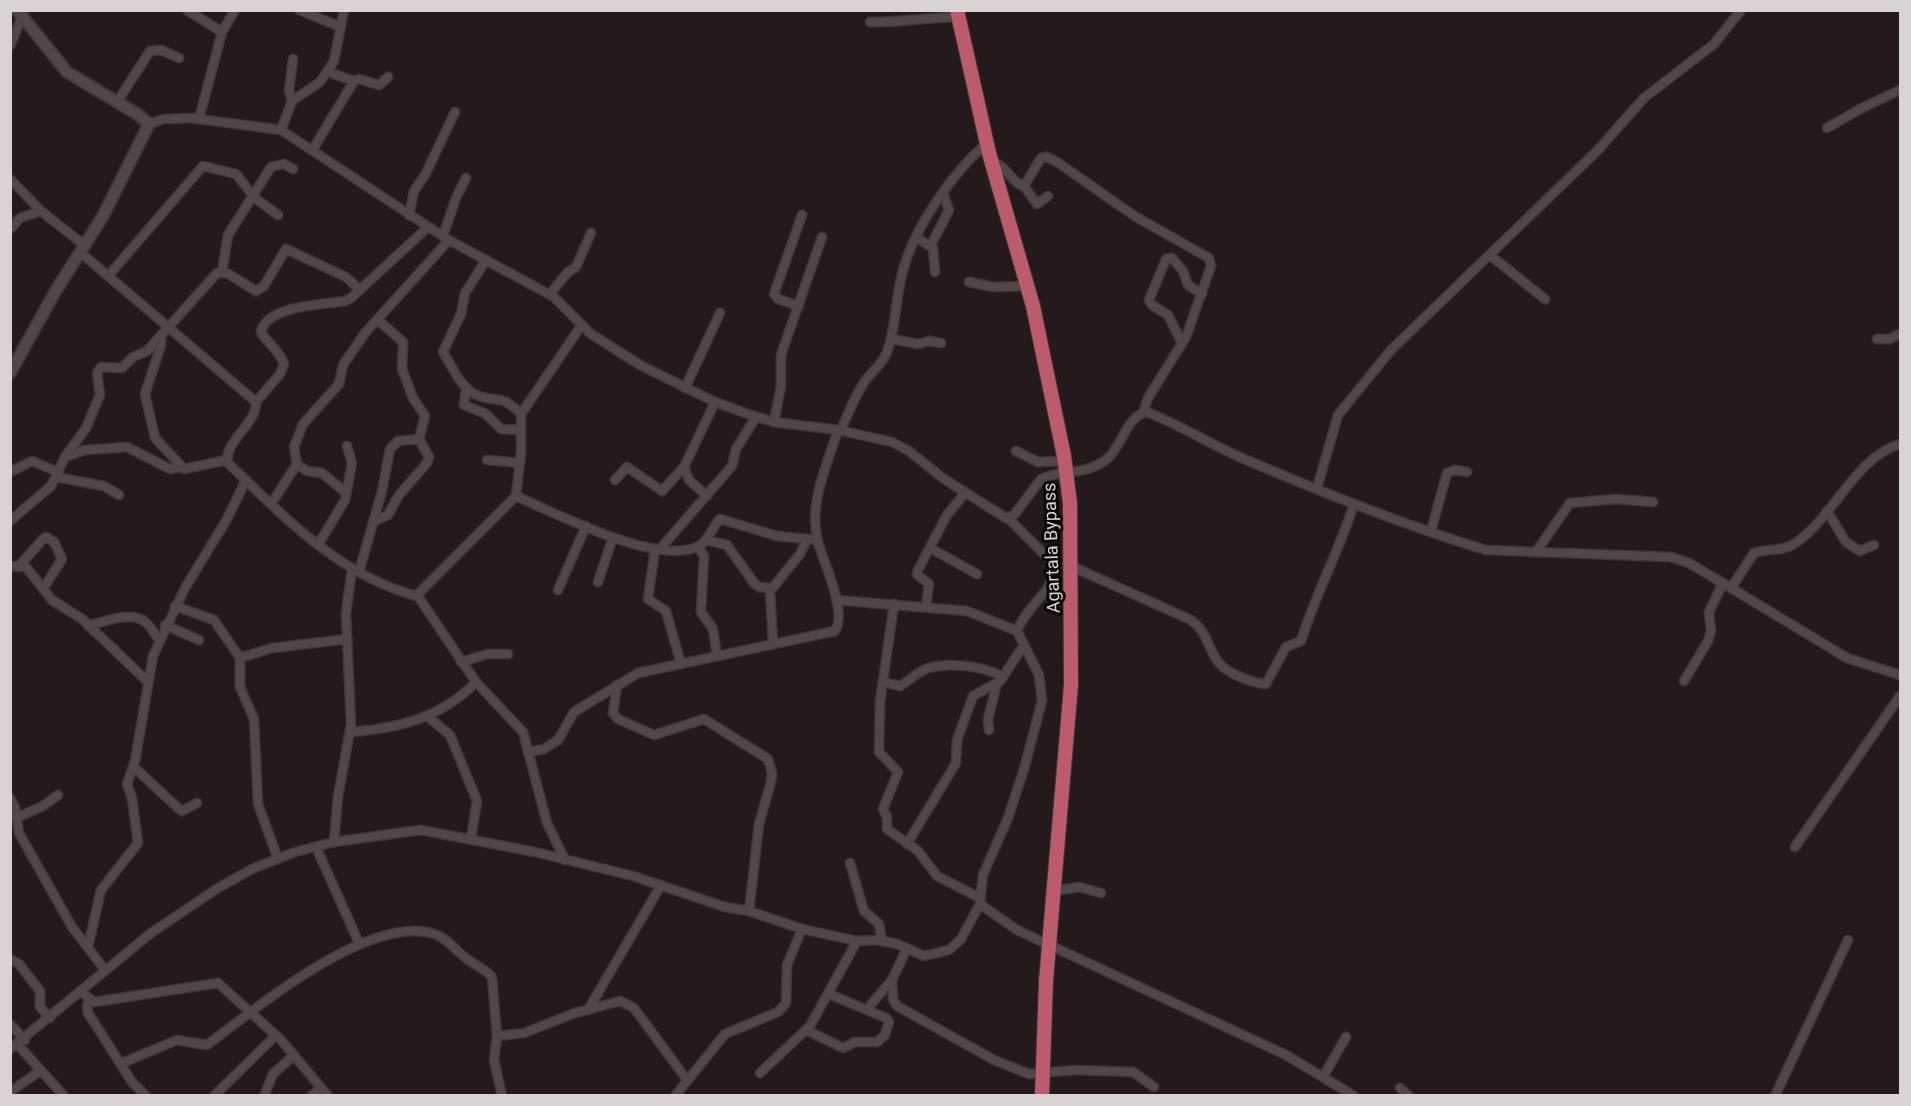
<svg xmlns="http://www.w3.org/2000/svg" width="1911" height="1106" viewBox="0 0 1911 1106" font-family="Roboto,sans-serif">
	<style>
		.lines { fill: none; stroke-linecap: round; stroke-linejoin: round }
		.minor-casing { stroke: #3e3637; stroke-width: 11 }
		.tertiary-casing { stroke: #3e3637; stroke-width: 14 }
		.trunk-casing { stroke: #3e3637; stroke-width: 16 }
		.minor { stroke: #524748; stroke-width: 8 }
		.tertiary { stroke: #524748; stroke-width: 10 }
		.trunk { stroke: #bc5b6b; stroke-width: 14 }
		.labels { text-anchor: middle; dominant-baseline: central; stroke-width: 6; stroke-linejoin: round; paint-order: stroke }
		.street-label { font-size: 18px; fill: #dad3d4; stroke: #0a0607 }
	</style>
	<rect width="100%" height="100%" fill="#241a1b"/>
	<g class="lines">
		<defs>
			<g id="minor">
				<path d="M187,10L222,32"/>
				<path d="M299,10L341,27"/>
				<path d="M870,22C900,23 928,17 958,17"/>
				<path d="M10,46L22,17"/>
				<path d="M328,72L354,81"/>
				<path d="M292,101L289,90L293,59"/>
				<path d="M117,102L150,51L161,50L179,58"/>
				<path d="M199,119L222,32L235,10"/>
				<path d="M149,124L164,119L192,118L281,130L447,239L554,297L591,334L640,365L715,402L748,414L774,422L838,430L892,442L909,451L944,479L1006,518L1014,515L1041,479C1061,468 1086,477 1108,458C1122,446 1127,415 1147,412C1180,425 1210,444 1242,458C1321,492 1403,525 1486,550L1671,557L1689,563L1731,588L1754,553C1768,548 1781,552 1794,544C1834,518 1855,457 1900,444"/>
				<path d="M1827,128L1860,109L1900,90"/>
				<path d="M281,130L292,101L320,82L334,61L344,10"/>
				<path d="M313,149L354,81L359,79L379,85L388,77"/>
				<path d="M991,161C1007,165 1010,182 1024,186L1041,158L1047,157L1057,162L1136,217L1209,258L1211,266L1186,337L1148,398L1143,413"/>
				<path d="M10,179L41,211L84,245"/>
				<path d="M1024,186L1037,204L1048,196"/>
				<path d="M409,215L414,191L425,175L455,112"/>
				<path d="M10,229L20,218L41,211"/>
				<path d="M443,236L456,198L466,178"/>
				<path d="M917,238L933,248L935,272"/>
				<path d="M931,245L949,210L943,193"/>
				<path d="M80,252L256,402C257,424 223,442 228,463C283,516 339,575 416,596L516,496L521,453V414L581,326"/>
				<path d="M1491,256L1545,299"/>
				<path d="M486,260L465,293L461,314L443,352C452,366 461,390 479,396C503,404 499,393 521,414"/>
				<path d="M222,272L228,235L271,167L284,164L293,169"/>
				<path d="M109,275L203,166L236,174L255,198L278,215"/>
				<path d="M969,282L993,287L1028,286"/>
				<path d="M550,294L568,272L576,267L591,233"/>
				<path d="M799,306L778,299L774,294L802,215"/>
				<path d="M378,320L403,342L402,369L413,398L425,416L419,439"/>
				<path d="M161,337V345L145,394L155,438L184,469L227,460"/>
				<path d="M892,339L918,344L929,341L941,343"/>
				<path d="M1877,339H1890L1900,334"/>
				<path d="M1182,343L1168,315L1152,305L1149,300L1166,259L1172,258L1183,271L1188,285L1202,294"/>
				<path d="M466,387L464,405L486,414L501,429L520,430"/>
				<path d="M685,388L720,313"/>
				<path d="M256,402L280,374L284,364C280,351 267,343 261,332C267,305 322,305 345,301L351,298L428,227"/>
				<path d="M774,422L781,386V355L822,237"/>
				<path d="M841,430C848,414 855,396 865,381C872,371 883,364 887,352C897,325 895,295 904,267C916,225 953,172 987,143"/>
				<path d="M1016,451L1038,462L1065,461"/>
				<path d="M65,457L85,450L127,447L170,469L181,467"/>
				<path d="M487,460L520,463"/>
				<path d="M10,472L32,461L58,472"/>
				<path d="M56,477L104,486L119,495"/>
				<path d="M615,480L627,467L662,491L684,467"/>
				<path d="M1317,488L1338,415L1391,350L1598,150L1644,98L1714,44L1741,10"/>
				<path d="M346,493L322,473L307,471L297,464L294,447L303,424L339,384L343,365L365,333L449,240"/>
				<path d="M516,496C557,514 655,565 697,547C708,543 712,527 720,519L777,536L817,540"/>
				<path d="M707,496L689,480L684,467L715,402"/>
				<path d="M271,504L297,464"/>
				<path d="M1827,511L1846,542L1860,551L1874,545"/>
				<path d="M10,521L51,486L65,457L86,428L100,395L97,373L101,367L122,368L133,357L147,351L217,273H227L256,291L264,286L286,249L346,277L360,290"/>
				<path d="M1431,531L1447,473L1455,470L1467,472"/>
				<path d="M706,540L727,545L754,583L759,587L771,588"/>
				<path d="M318,545L345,500L352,463L347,446"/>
				<path d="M698,547L704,556L701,612L713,629L717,656"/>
				<path d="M930,548L977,574"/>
				<path d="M655,549L648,599L666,611L681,664"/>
				<path d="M660,549L732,466L736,449L756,417"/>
				<path d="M1536,552L1570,503L1616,499L1653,502"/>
				<path d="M20,565L43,539L46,537L54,542L62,559L43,589"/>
				<path d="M10,566L26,567L52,600L82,619L148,682"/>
				<path d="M1071,566L1191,620C1216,638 1203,664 1243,678C1251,681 1258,684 1266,684L1286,647L1301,641C1316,593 1339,551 1354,504"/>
				<path d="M359,572L382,491L390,449L398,441L419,439L429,457L427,463L399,495L388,515L374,521"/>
				<path d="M598,582L613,537"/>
				<path d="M1731,588L1847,658L1900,675"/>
				<path d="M558,590L586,526"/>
				<path d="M417,595L476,682L523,732L547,823L565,860"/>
				<path d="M836,600L967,611L1017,631"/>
				<path d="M894,604L880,702L879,752L898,772L883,809L887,817V829L918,851L937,876L980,898"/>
				<path d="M175,606L214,620L240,658V687L254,719L258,804L278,859"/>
				<path d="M926,607L929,584L917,574L918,570L947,515L965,493"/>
				<path d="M165,625L199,640"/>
				<path d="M88,626C103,622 130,611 144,621C150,625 155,634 159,640"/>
				<path d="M773,643L770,591L800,554L807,539"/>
				<path d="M240,658L272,648L347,639"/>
				<path d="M461,662L488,654H508"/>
				<path d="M1684,681L1708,641L1711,631L1709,612L1723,583"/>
				<path d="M883,682L900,686C909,681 918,671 928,668C950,662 984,666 1003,677"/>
				<path d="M617,685L613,713L618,719L654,735L704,719L768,759L772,773L771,782L759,824L749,911"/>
				<path d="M427,716L450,735L477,801L471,838"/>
				<path d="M989,730L988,719L997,683"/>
				<path d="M351,732C399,728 441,718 476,682"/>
				<path d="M528,752L544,749L558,740L574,712L638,673L835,631C848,612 823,562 818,542C808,504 827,465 838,430"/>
				<path d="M134,767L179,809L182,811L197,803"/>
				<path d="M10,798L15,808L19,833L72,927L105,970"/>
				<path d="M16,818L43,806L58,795"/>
				<path d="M334,842L338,796L351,725L346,613L352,569"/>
				<path d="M907,844L956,763L957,740L973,696L1000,681L1024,645"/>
				<path d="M316,847L359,943"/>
				<path d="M1795,847L1900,696"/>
				<path d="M850,863L864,911L879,924L882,941"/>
				<path d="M1054,891L1079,887L1101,893"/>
				<path d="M980,904L1017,930L1286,1055L1354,1096"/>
				<path d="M88,947L101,890L138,843L132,798L127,784L135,761L153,656L185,588L227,519L246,480"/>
				<path d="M10,959L19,964L40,991V1007L50,1018"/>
				<path d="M892,980L893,999L897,1006L994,1060L1029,1074L1075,1070L1133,1072L1154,1087"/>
				<path d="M80,991L94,1002L218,983L281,1040L328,1096"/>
				<path d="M89,1001L87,1006L88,1013L132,1082L146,1096"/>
				<path d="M867,1009L892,980L907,948"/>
				<path d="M588,1010L660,887"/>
				<path d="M10,1024L25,1040"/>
				<path d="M806,1030L843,1048L855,1042H877L885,1035L889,1022L886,1018L829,994"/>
				<path d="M497,1036L524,1033L575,1013L620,1001L634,1008L687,1080"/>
				<path d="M18,1045L64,1096"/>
				<path d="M10,1049L151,933L218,888L252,869L295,852L334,842L421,830L535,852L633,876L725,907L749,911L802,929L857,941L878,940L897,944L924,956L949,950L961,939L980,904L983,875L1008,818L1024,769L1042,701L1039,675L1017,631C1025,608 1053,591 1055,569L1049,559L1009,519"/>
				<path d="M122,1063L177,1040L207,1045C257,1008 373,910 437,935C448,939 456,951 466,958C474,965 485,969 492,977L497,1036L494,1060L502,1096"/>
				<path d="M760,1073L810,1026L857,941"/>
				<path d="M1323,1077L1346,1037"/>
				<path d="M1400,1088L1409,1096"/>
				<path d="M10,1092L40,1071"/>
				<path d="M214,1096L276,1035"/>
				<path d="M264,1096L273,1074L294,1055"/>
				<path d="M311,1096L321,1088"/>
				<path d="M675,1096L725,1034L778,1012L786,1003L787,965L802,929"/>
				<path d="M1775,1096L1848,940"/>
			</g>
			<path id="tertiary" d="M10,373L55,292L103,216L149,124L137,114L67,72L17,10"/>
			<path id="trunk" d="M957,10L989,153L1033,306L1064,456L1070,503L1071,685L1046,981L1042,1096"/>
		</defs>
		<use href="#minor" class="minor-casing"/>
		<use href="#tertiary" class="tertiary-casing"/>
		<use href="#trunk" class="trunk-casing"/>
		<use href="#minor" class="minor"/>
		<use href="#tertiary" class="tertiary"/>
		<use href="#trunk" class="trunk"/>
	</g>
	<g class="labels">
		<g class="street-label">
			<text transform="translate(1051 548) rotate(-92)">Agartala Bypass</text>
		</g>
	</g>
	<rect width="1911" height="1106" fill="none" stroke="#dad3d4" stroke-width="24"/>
</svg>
